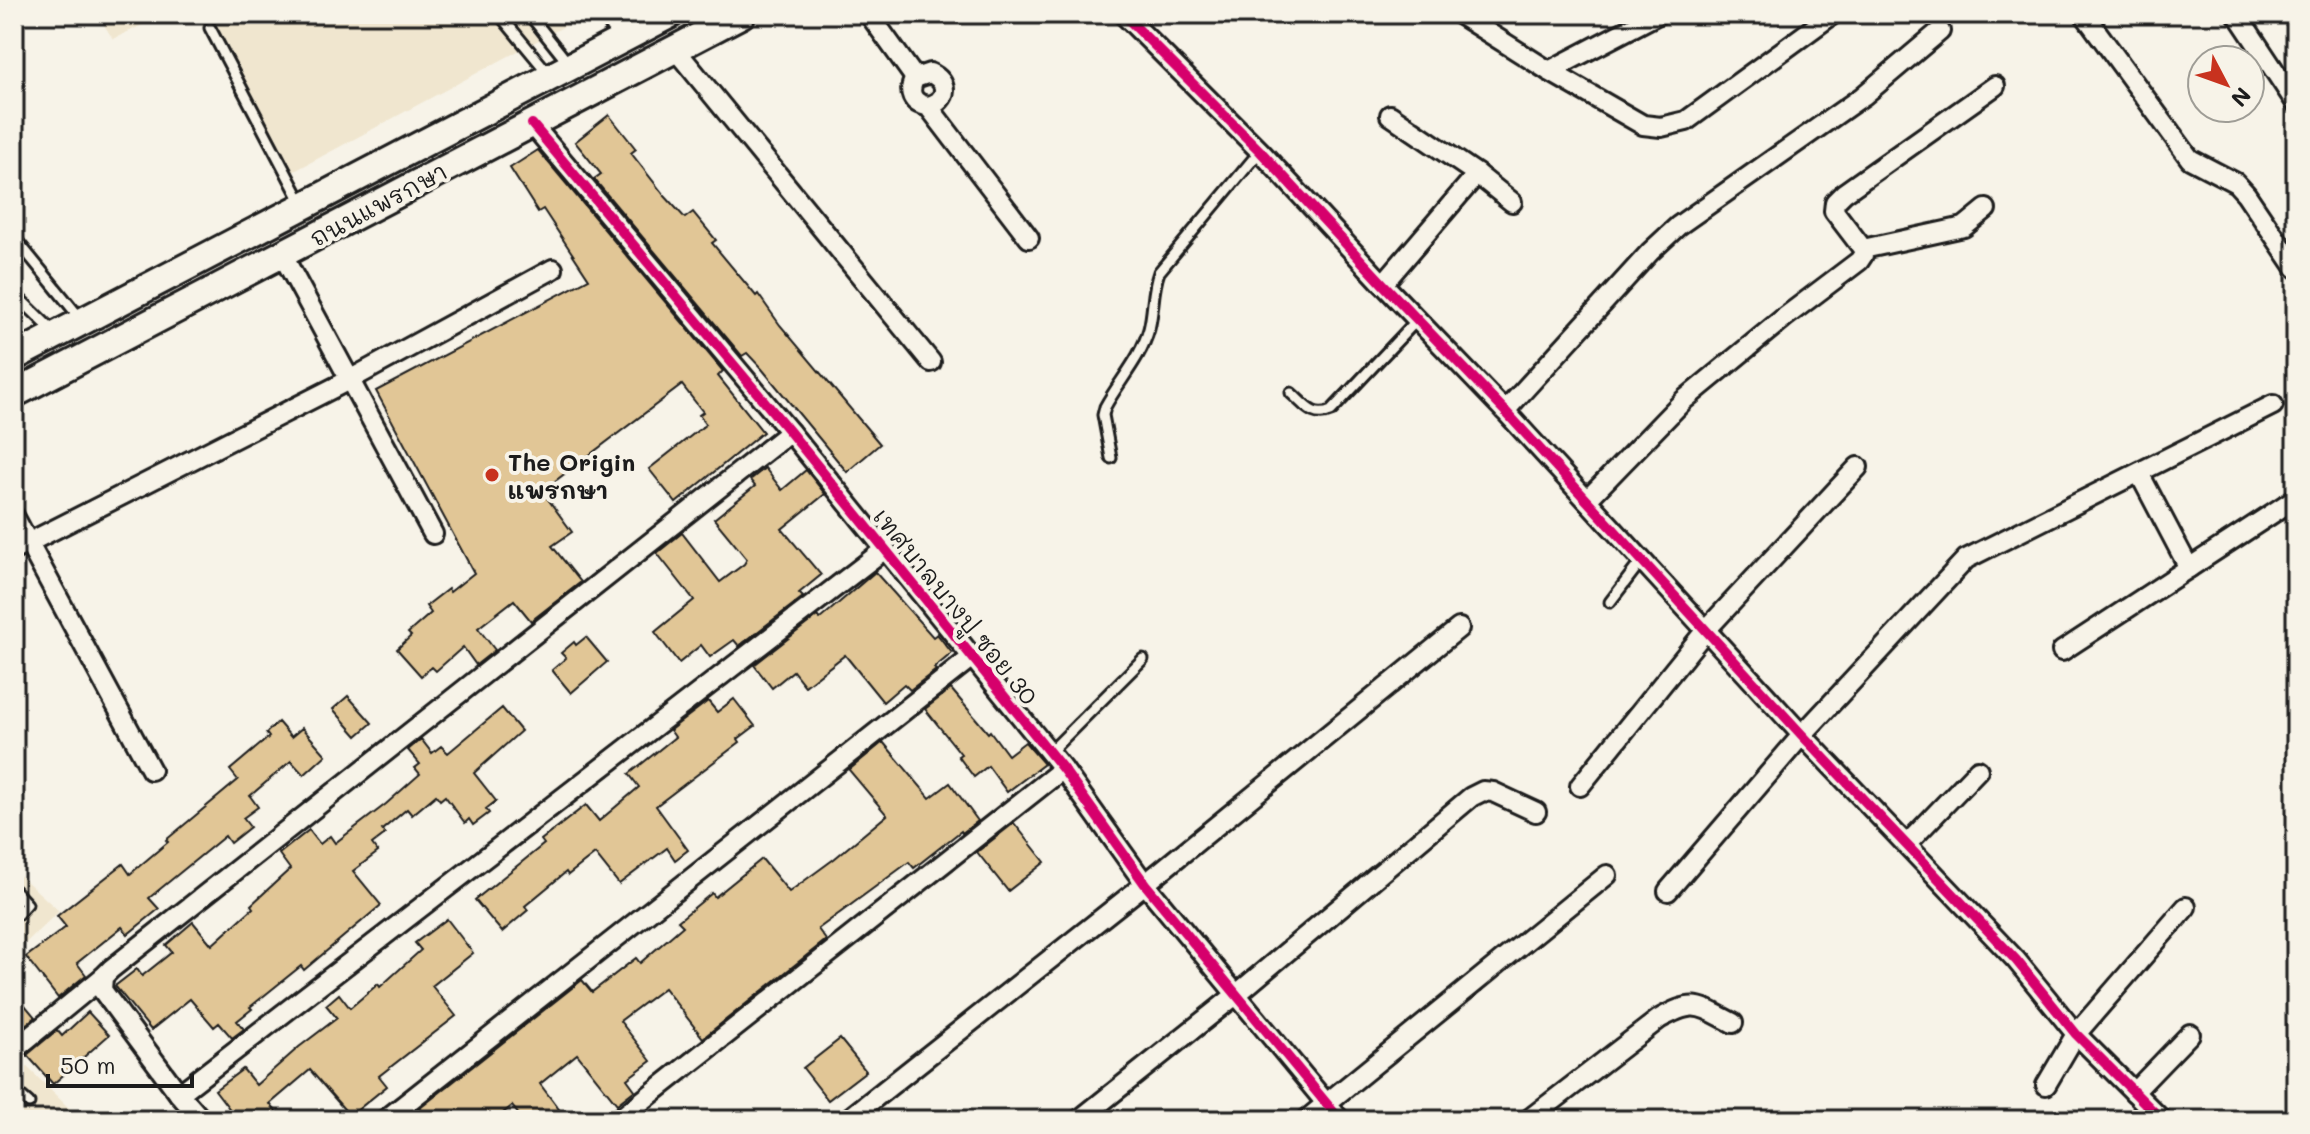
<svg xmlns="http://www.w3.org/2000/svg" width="2310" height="1134" viewBox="0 0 2310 1134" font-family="Mali,'Playpen Sans Thai',sans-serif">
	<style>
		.built { fill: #f0e6cf }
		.building { fill: #e1c696; stroke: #1c1c1c; stroke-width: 2 }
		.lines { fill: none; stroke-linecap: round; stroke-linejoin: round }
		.service-casing { stroke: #1c1c1c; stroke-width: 15 }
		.minor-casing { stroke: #1c1c1c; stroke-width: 24 }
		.secondary-casing { stroke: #1c1c1c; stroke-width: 32 }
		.service { stroke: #f7f3e8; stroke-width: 9 }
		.minor { stroke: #f7f3e8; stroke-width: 18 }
		.secondary { stroke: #f7f3e8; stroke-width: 26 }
		.cycleway-casing { stroke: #f7f3e8; stroke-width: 15 }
		.cycleway { stroke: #d6006c; stroke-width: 10 }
		.poi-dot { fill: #c8321e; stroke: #f7f3e8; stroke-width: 3 }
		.labels { text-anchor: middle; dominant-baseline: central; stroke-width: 8; stroke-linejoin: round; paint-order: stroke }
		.street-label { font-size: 24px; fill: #1c1c1c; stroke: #f7f3e8 }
		.poi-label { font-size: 24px; font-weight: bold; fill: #1c1c1c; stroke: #f7f3e8; text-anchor: start }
	</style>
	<rect width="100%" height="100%" fill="#f7f3e8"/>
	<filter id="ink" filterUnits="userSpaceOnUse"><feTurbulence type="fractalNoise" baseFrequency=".0125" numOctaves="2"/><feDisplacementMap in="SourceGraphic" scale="16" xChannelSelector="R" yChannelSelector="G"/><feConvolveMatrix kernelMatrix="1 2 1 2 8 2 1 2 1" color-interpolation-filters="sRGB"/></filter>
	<g filter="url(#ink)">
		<g class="built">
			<path d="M97,14H165L113,39Z"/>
			<path d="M195,14H568L574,21L289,174Z"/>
			<path d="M14,870L59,911L14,954Z"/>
			<path d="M14,1054L81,1120H14Z"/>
		</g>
		<g class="building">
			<path d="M609,115L636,149L631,153L664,195L685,218L693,212L716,240L712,243L756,296L758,294L780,325L880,444L847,472L762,369L747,353L742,356L594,179L601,174L575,142Z"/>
			<path d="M538,150L723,371L718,376L763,432L676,503L649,469L706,424L699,415L703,412L682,385L542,491L572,532L552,546L581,582L531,621L514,600L478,628L495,650L476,665L463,647L436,671L432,667L421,676L397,649L411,636L408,633L431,613L426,606L448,589L450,592L474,573L376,391L589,279L543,209L538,212L510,168Z"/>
			<path d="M765,468L782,490L806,470L825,494L782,529L821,575L799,593L803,597L739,646L734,640L710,657L701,645L679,663L655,632L694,600L657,553L682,533L720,582L744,564L747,559L714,519L755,486L750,480Z"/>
			<path d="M875,572L933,637L937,634L952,653L934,668L936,670L910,690L904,684L883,702L845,655L805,686L793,671L772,688L754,665L817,616L820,619Z"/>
			<path d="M586,637L607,662L571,693L552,670L566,658L561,653L574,642L576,645Z"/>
			<path d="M951,689L988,733L990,731L1008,755L1025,742L1044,764L1007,792L988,766L974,777L958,756L961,754L925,709Z"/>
			<path d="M348,696L372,723L357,736L333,709Z"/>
			<path d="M734,699L755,726L738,739L740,742L656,806L688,850L675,860L667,848L619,884L595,854L568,875L566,872L525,906L528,910L502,932L475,900L544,844L541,840L586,805L599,821L639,787L629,774L675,737L670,730L708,701L717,712Z"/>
			<path d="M502,708L521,731L474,773L496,801L486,809L489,813L473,825L469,819L465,823L445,796L440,800L436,795L412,815L407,809L382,830L385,834L372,844L378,852L353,871L381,905L304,970L301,966L250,1007L252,1009L237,1021L244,1029L232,1038L219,1023L214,1027L190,999L151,1030L115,986L137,969L142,976L172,952L166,945L193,922L212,945L253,908L251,905L290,869L279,854L309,830L320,844L330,836L335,843L386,804L420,774L415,768L420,764L408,750L421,739L432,753L441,746L448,753Z"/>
			<path d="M278,722L291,737L302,728L326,755L304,775L291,761L250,796L258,807L243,818L250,827L230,843L225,836L149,898L159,909L128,934L122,927L77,963L86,975L58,998L26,957L66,927L57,916L123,864L130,874L168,842L166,840L238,780L230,770L269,737L266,733Z"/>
			<path d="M883,742L930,798L950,783L978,821L962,833L961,831L914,868L909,862L818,929L826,940L703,1038L664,988L620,1021L651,1061L627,1079L635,1090L617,1104L577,1054L540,1084L567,1120H523L512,1106L494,1120H405L582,980L592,992L636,958L640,963L683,926L678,921L712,893L715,897L762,859L789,892L834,859L887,815L849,770Z"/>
			<path d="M1014,823L1045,862L1008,891L977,852Z"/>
			<path d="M447,919L473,953L432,986L456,1016L379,1076L387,1086L350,1116L310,1070L270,1104L283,1120H238L215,1090L243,1069L256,1085L299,1047L337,1018L326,1005L339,994L350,1008L378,984L380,987L421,950L415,943Z"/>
			<path d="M14,992L35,1017L14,1034Z"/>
			<path d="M88,1012L109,1035L53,1084L27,1055L57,1030L62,1036Z"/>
			<path d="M840,1039L866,1071L828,1100L803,1068Z"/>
		</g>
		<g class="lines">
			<defs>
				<g id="service">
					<path d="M499,14L548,73"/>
					<path d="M529,14L568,63"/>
					<path d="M602,14L618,37"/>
					<path d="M210,28L303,205"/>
					<path d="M14,237L80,318"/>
					<path d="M14,293L55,333"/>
					<path d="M1291,393C1305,405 1313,419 1331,411L1417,320"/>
					<path d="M1111,458L1103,415L1105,407C1119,381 1141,358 1149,329C1154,310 1152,291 1159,272L1260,151"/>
					<path d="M1610,602L1642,560"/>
					<path d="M1049,753L1143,659"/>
					<path d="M14,890L27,904L14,918"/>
					<path d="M14,1090L29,1103"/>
				</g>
				<g id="minor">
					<path d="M869,14L915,78"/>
					<path d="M1123,14L1260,151L1383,284L1505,411L1802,735L2016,960L2076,1034L2162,1120"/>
					<path d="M1459,14L1549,71L1643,125L1661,127L1686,121L1833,14"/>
					<path d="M2084,14L2190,159L2236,183L2246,194L2296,268"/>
					<path d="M2237,14L2296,103"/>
					<path d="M675,49L931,362"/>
					<path d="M1549,71L1658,14"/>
					<path d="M928,106C949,101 949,81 930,73L915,78C907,92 912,104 928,106L1029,238"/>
					<path d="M532,124L790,432L1063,769L1145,884L1340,1120"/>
					<path d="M1477,174L1512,202"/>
					<path d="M1863,249L1964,227L1986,209"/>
					<path d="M282,254L433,534"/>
					<path d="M1383,284L1477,174L1390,115"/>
					<path d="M1505,411L1650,252L1678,226L1863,96L1940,31"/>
					<path d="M2139,473L2189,568"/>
					<path d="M1587,500L1684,400L1785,317L1859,261L1863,255V249L1834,211L1835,202L1844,193L1995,86"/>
					<path d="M14,516L151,770"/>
					<path d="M14,550L351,379L553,269"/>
					<path d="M2062,651L2296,498"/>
					<path d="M1580,786L1706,630L1858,467"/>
					<path d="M1907,844L1978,770"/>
					<path d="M1668,891L1802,735L1966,559L2273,405"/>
					<path d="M20,1045L103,977"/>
					<path d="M2046,1085L2076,1034L2186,907"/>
					<path d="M2134,1092L2190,1034"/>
					<path d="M179,1094L885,549"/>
					<path d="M202,1120L179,1094L102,990L103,977L111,969L790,432"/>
					<path d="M385,1120L972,657"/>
					<path d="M618,1120L1063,769"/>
					<path d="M847,1120L1145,884L1459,628"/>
					<path d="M1079,1120L1237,994L1471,797L1483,791L1493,792L1536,812"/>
					<path d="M1306,1120L1607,875"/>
					<path d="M1528,1120L1659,1019C1695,999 1698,1005 1733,1023"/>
				</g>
				<g id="secondary">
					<path d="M14,357L671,14"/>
					<path d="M14,394L742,14"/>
				</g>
			</defs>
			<use href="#service" class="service-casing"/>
			<use href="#minor" class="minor-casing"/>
			<use href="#secondary" class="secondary-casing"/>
			<use href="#service" class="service"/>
			<use href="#minor" class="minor"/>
			<use href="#secondary" class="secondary"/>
			<defs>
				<g id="cycleway">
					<path d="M1123,14L1260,151L1383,284L1505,411L1802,735L2016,960L2076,1034L2162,1120"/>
					<path d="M532,124L790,432L1063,769L1145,884L1340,1120"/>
				</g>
			</defs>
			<use href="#cycleway" class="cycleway-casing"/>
			<use href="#cycleway" class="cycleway"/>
		</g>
	</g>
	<circle class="poi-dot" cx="492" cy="475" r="8"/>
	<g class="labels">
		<g class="street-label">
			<text transform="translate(378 204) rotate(-28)">ถนนแพรกษา</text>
			<text transform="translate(956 606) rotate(51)">เทศบาลบางปู ซอย 30</text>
		</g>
		<g class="poi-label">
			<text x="508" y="461">The Origin<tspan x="508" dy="28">แพรกษา</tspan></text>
		</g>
	</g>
	<rect width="2310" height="1134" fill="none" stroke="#f7f3e8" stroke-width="48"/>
	<rect x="24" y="24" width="2262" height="1086" fill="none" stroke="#1c1c1c" stroke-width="3" filter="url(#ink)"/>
	<g transform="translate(2226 84) rotate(131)"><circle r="38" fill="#f7f3e8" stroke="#9f9d96" stroke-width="2"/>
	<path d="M0-6L14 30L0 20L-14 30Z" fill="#c8321e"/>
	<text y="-12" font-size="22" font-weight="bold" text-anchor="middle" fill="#1c1c1c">N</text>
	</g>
	<path d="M48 1074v12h144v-12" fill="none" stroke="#1c1c1c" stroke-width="4"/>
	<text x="60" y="1074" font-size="24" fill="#1c1c1c" stroke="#f7f3e8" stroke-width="6" paint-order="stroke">50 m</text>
</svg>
